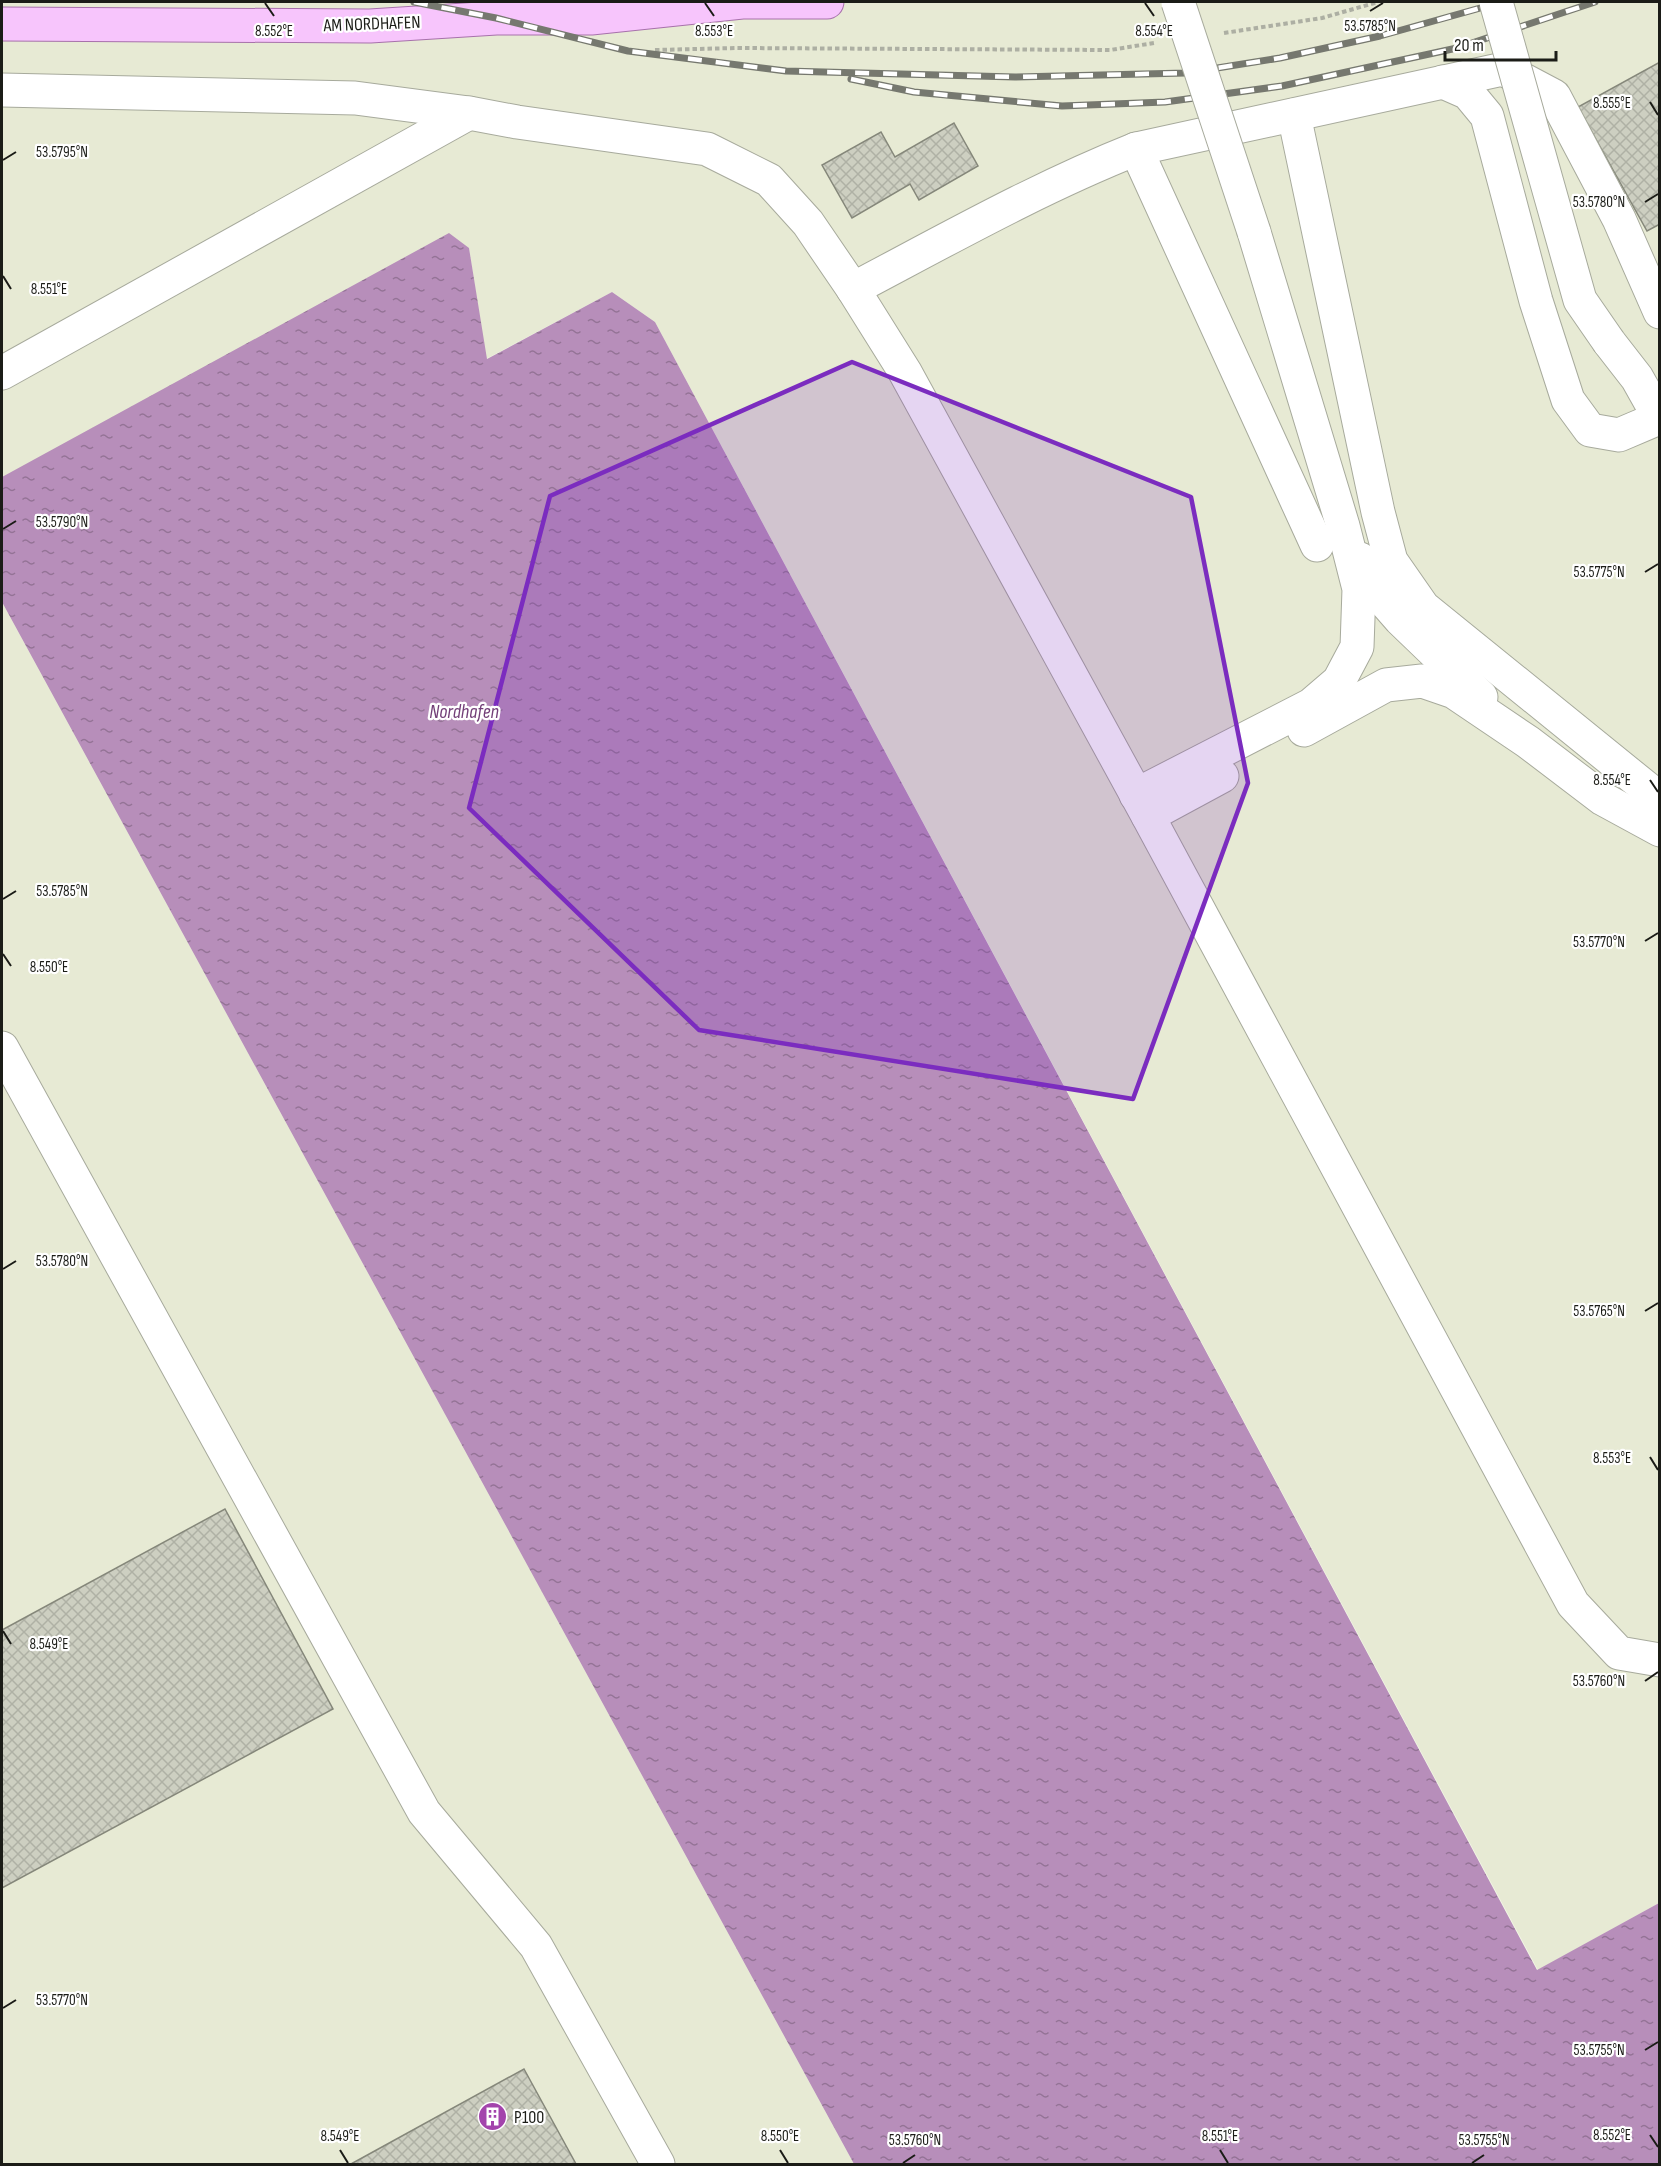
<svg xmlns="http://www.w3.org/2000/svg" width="1661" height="2166" viewBox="0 0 1661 2166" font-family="'Sofia Sans Condensed',sans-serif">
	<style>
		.built { fill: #e7ead4 }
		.water { fill: url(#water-ripples) }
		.building { fill: url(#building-cross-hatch); stroke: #85877a; stroke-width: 1.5 }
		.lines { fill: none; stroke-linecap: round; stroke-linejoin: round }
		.minor-casing { stroke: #a7aa9c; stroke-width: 35 }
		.major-casing { stroke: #a771ab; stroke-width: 35 }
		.path { stroke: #adafa3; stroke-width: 4; stroke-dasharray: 4.5 3; stroke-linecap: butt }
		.minor { stroke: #fff; stroke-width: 33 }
		.major { stroke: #f7c5fc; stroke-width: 33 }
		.rail-casing { stroke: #76786f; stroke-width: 7 }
		.rail { stroke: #fff; stroke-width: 4.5; stroke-dasharray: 14; stroke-linecap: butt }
		.minor-bridge-casing { stroke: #a7aa9c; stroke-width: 35; stroke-linecap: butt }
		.minor-bridge { stroke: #fff; stroke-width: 33 }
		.marked { fill: #7b2cbf; fill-opacity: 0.2; stroke: #7b2cbf; stroke-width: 4.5; stroke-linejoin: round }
		.ticks { fill: none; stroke: #1b1c17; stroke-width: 2 }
		.labels { text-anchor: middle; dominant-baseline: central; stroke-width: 4.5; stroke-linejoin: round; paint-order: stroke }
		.street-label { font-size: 18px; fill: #1b1c17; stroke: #fff }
		.poi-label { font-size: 18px; fill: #1b1c17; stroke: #fff; text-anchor: start }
		.water-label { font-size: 20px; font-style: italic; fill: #733f78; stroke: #fff }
		.ticks-label { font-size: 15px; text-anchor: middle; fill: #1b1c17; stroke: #fff; stroke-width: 4.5; stroke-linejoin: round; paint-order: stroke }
	</style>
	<defs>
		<pattern id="water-ripples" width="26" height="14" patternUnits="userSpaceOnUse" patternTransform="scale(1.5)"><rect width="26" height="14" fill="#b78eba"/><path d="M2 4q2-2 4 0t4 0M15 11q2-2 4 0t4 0" fill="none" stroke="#947396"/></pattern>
		<pattern id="building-cross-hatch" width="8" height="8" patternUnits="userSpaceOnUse" patternTransform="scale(1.5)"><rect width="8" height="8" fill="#cdcfc1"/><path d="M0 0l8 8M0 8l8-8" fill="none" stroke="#afb1a5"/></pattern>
	</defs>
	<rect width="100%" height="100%" fill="#f2f5e6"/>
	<g class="built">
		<path d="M2,2H1659V1903L1538,1970L655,322L612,292L486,359L469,248L2,477Z"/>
		<path d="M2,602L854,2164H2Z"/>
	</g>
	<path class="water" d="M449,233L469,248L487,359L612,292L655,322L1537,1970L1659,1903V2164H854L2,602V477Z"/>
	<g class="building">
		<path d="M1660,62V224L1647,231L1578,107Z"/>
		<path d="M954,123L978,166L919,200L910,184L852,218L822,165L881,132L895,157Z"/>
		<path d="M225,1509L333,1709L2,1888V1630Z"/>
		<path d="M524,2069L576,2164H351Z"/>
	</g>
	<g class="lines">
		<defs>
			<g id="minor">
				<path d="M1443,82L1468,93L1487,116L1536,301L1568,400L1590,430L1619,435L1659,418"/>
				<path d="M2,90L355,98L469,113L517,122L707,149L769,180L808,223L853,289L905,372L1148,816L1573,1604L1619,1653L1660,1660"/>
				<path d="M1294,115L1378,512L1391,561L1423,607L1660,799"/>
				<path d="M1136,149L1317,545"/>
				<path d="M853,289C946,240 1038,188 1136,149L1503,69L1554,96L1619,219L1660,312"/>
				<path d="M1609,342L1637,378L1660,419"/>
				<path d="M2,373L469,113"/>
				<path d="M1360,559L1379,595L1400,619L1481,697"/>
				<path d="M1304,730L1386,685L1422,681L1454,692L1528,742L1603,799L1660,830"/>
				<path d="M1136,795L1311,705L1339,681L1357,647L1359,589L1343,526L1254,232"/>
				<path d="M1148,816L1222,776"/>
				<path d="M2,1048L424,1812L536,1946L658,2164"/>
			</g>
			<path id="major" d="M2,24L370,26L496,18H591L742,2H827"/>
		</defs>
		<use href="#minor" class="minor-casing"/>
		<use href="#major" class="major-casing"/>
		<g class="path">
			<path d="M1224,33L1322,18L1378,2"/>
			<path d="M655,50L737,48L1110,50L1154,43"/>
		</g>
		<use href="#minor" class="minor"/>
		<use href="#major" class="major"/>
		<defs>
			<g id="rail">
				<path d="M414,2L496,18L628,51L786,71L1015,77L1186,73L1280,58L1380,36L1502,2"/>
				<path d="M851,79L914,92L1062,106L1165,102L1282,86L1457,48L1595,2"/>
			</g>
		</defs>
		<use href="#rail" class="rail-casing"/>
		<use href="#rail" class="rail"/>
		<defs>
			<g id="minor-bridge">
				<path d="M1178,2L1254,232"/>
				<path d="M1496,2L1580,300L1609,342"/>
			</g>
		</defs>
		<use href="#minor-bridge" class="minor-bridge-casing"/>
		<use href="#minor-bridge" class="minor-bridge"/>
	</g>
	<path class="marked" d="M852,362L1191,497L1248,783L1133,1099L699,1030L469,808L550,496Z"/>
	<path class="ticks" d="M265,3L274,16M705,3L714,16M1145,3L1154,16M1370,11L1383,3M1650,102L1658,115M3,160L16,152M1645,202L1658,194M3,276L11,289M3,529L16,521M1645,572L1658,564M1650,780L1658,792M3,899L16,891M1645,941L1658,933M3,954L11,966M3,1269L16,1261M1645,1311L1658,1303M1650,1457L1658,1470M3,1631L11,1644M1645,1681L1658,1672M3,2008L16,2000M1645,2050L1658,2042M1650,2135L1658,2147M340,2150L348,2163M780,2150L788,2163M1220,2150L1228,2163M903,2163L915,2155M1472,2163L1484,2155"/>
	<defs>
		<symbol id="building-disc" viewBox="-11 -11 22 22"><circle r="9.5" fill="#a344ac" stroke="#fff"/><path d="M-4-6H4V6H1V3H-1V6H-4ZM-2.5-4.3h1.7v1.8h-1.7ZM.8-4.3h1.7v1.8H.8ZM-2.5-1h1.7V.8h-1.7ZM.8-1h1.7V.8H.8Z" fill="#fff"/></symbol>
	</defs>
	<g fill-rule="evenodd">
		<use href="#building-disc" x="476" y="2100" width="33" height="33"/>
	</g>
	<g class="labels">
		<g class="street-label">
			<text transform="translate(372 24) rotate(-2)">AM NORDHAFEN</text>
		</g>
		<g class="poi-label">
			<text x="514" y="2117">P100</text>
		</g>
		<g class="water-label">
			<text x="464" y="712">Nordhafen</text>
		</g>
	</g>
	<g class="ticks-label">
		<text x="1370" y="31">53.5785°N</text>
		<text x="274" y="36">8.552°E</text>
		<text x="714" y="36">8.553°E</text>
		<text x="1154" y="36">8.554°E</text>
		<text x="1612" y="108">8.555°E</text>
		<text x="62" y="157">53.5795°N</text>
		<text x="1599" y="207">53.5780°N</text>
		<text x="49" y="294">8.551°E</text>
		<text x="62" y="527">53.5790°N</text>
		<text x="1599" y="577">53.5775°N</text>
		<text x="1612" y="785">8.554°E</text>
		<text x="62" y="896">53.5785°N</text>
		<text x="1599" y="947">53.5770°N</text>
		<text x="49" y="972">8.550°E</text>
		<text x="62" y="1266">53.5780°N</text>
		<text x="1599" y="1316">53.5765°N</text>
		<text x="1612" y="1463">8.553°E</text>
		<text x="49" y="1649">8.549°E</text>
		<text x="1599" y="1686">53.5760°N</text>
		<text x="62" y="2005">53.5770°N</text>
		<text x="1599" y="2055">53.5755°N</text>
		<text x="1612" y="2140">8.552°E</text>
		<text x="340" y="2141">8.549°E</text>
		<text x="780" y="2141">8.550°E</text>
		<text x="1220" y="2141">8.551°E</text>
		<text x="915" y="2145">53.5760°N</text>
		<text x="1484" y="2145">53.5755°N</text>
	</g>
	<rect width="1661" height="2166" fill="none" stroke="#1b1c17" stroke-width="6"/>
	<path d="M1445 51v9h111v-9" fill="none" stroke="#1b1c17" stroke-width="3"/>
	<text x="1454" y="51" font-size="18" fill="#1b1c17" stroke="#ffffff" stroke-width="4.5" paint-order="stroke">20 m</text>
</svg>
